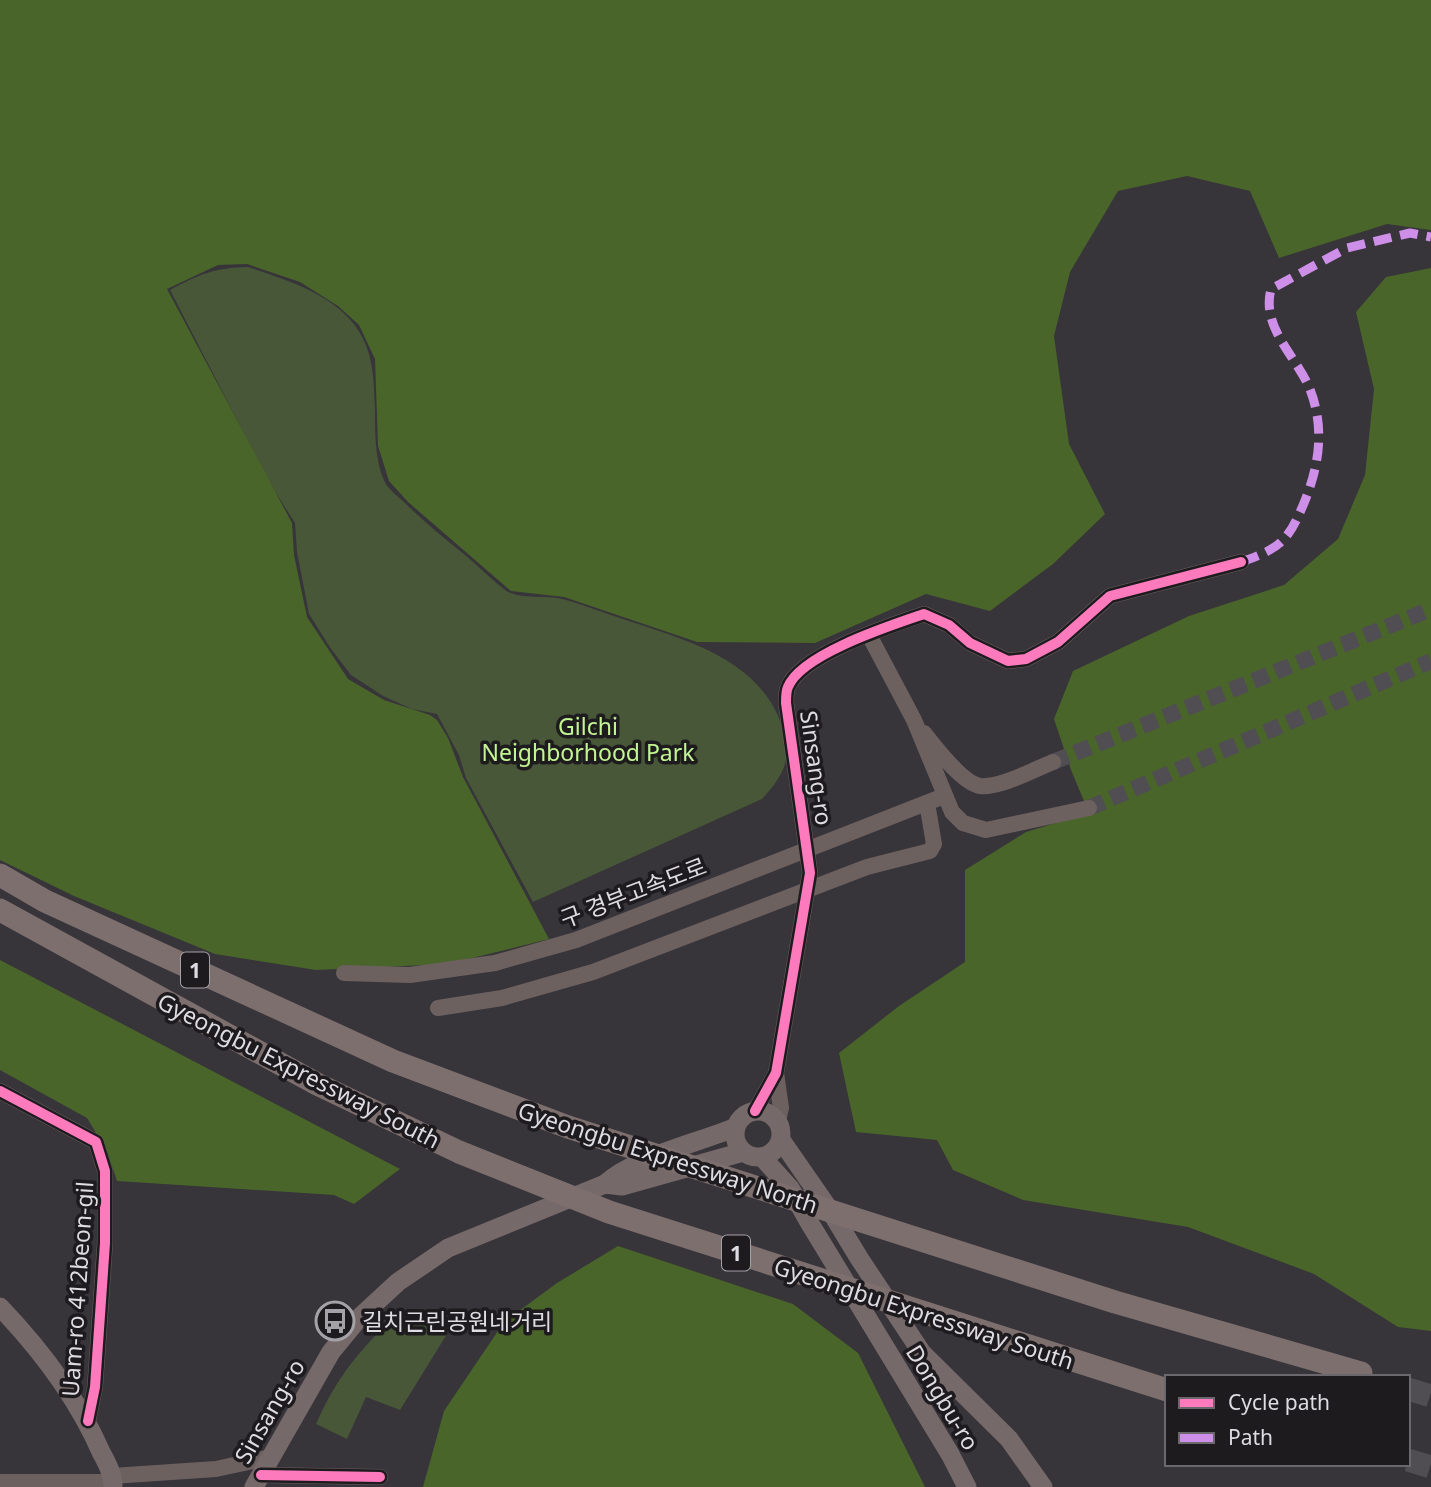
<svg xmlns="http://www.w3.org/2000/svg" width="1431" height="1487" viewBox="0 0 1431 1487" font-family="'Noto Sans','Noto Sans KR',sans-serif">
	<style>
		.green { fill: #475737 }
		.forest { fill: #49652a }
		.lines { fill: none; stroke-linecap: round; stroke-linejoin: round }
		.minor-tunnel { stroke: #504d53; stroke-width: 16; stroke-dasharray: 16 8; stroke-linecap: butt }
		.highway-tunnel { stroke: #504d53; stroke-width: 23; stroke-dasharray: 23 11; stroke-linecap: butt }
		.minor { stroke: #6d6160; stroke-width: 16 }
		.major { stroke: #766969; stroke-width: 19 }
		.highway { stroke: #7d6f6e; stroke-width: 23 }
		.quiet { stroke: #ce8fe9; stroke-width: 9; stroke-dasharray: 18 9; stroke-linecap: butt }
		.cycleway-casing { stroke: #1e1b1f; stroke-width: 15 }
		.cycleway { stroke: #fd7abc; stroke-width: 10 }
		.labels { text-anchor: middle; dominant-baseline: central; stroke-width: 7; stroke-linejoin: round; paint-order: stroke }
		.shield { fill: #1e1b1f; stroke: #a4a1a7; stroke-width: 2 }
		.shield-label { font-size: 21px; font-weight: bold; fill: #dedbe1 }
		.park-label { font-size: 23px; fill: #c3f493; stroke: #1e1b1f }
		.street-label { font-size: 23px; fill: #dedbe1; stroke: #1e1b1f }
		.poi-label { font-size: 23px; fill: #dedbe1; stroke: #1e1b1f; text-anchor: start }
	</style>
	<rect width="100%" height="100%" fill="#37343a"/>
	<g class="green">
		<path d="M248,267C293,282 350,299 367,348C374,366 374,391 375,411C375,433 375,464 386,484C390,491 399,497 405,503C424,522 444,538 465,555C478,566 491,579 505,590C519,600 545,595 562,599C583,604 603,613 623,619C680,638 754,657 779,718C794,754 787,772 762,799L533,902L466,778L459,755L437,714L412,709L383,696L351,675L331,649L309,614L297,552L295,523L269,482L170,290C200,274 214,268 248,267Z"/>
		<path d="M432,1312L452,1326L400,1410L366,1397L347,1439L316,1424C338,1374 360,1351 397,1313L424,1323Z"/>
	</g>
	<g class="forest">
		<path d="M0,0H1431V230L1387,224L1279,258L1250,191L1187,176L1118,191L1070,272L1054,336L1069,444L1105,514L1053,564L990,611L926,594L815,643L697,642L564,597L511,591L408,502L389,481L378,446L375,359L359,325L338,306L300,282L247,264L218,265L167,289L292,523L294,555L307,617L348,679L384,700L430,715L437,720L448,738L463,777L549,939L448,964L316,970L215,954L74,896L0,860Z"/>
		<path d="M1431,268V1331L1398,1327L1314,1274L1188,1227L1023,1200L953,1170L937,1140L856,1132L839,1053L899,1006L965,962V870L1026,832L1089,813L1071,770L1054,719L1073,671L1189,616L1284,585L1338,539L1365,475L1374,389L1356,312L1386,277Z"/>
		<path d="M0,960L400,1169L354,1204L334,1195L117,1181L107,1151L87,1118L0,1070Z"/>
		<path d="M618,1246L793,1304L858,1353L925,1487H423L444,1411L504,1322L557,1283Z"/>
	</g>
	<g class="lines">
		<g class="minor-tunnel">
			<path d="M1053,762L1431,609"/>
			<path d="M1089,808L1431,661"/>
		</g>
		<g class="highway-tunnel">
			<path d="M1408,1389L1431,1396"/>
			<path d="M1408,1460L1431,1467"/>
		</g>
		<g class="minor">
			<path d="M869,635L914,720L952,812L963,823L986,830L1089,808"/>
			<path d="M924,733C935,747 962,783 980,786C1000,788 1033,770 1053,762"/>
			<path d="M344,973L410,975L495,963L576,940L944,796"/>
			<path d="M438,1008L502,998L593,972L867,867L930,851L934,844L927,803"/>
			<path d="M776,1073L781,1108L778,1121"/>
			<path d="M0,1091L96,1142L105,1171V1243L95,1387L88,1421"/>
			<path d="M755,1111L776,1073L810,873L786,703C786,698 786,691 788,687C801,654 892,625 924,614L949,625L970,643L1008,661L1026,659L1058,642L1110,596L1241,562"/>
			<path d="M261,1475L380,1477"/>
			<path d="M112,1476L216,1469L271,1457"/>
			<path d="M0,1482H113"/>
		</g>
		<g class="major">
			<circle cx="758" cy="1134" r="23"/>
			<path d="M781,1140L833,1215L859,1258L922,1353L1009,1439L1043,1487"/>
			<path d="M762,1157L790,1188L809,1222L950,1454L967,1487"/>
			<path d="M605,1184L622,1186L743,1152"/>
			<path d="M0,1307C41,1350 77,1397 101,1452C107,1463 113,1474 113,1487"/>
			<path d="M254,1487L331,1352L359,1318L398,1282L448,1248L605,1184C634,1157 698,1143 736,1127"/>
		</g>
		<g class="highway">
			<path d="M0,875L45,901L393,1061L568,1127L1115,1302L1361,1373"/>
			<path d="M0,910L317,1084L459,1152L609,1212L1167,1390"/>
		</g>
		<path class="quiet" d="M1241,562C1281,548 1288,541 1304,503C1320,464 1325,426 1309,387C1295,355 1261,327 1271,289L1347,248L1410,233L1431,237"/>
		<defs>
			<g id="cycleway">
				<path d="M0,1091L96,1142L105,1171V1243L95,1387L88,1421"/>
				<path d="M755,1111L776,1073L810,873L786,703C786,698 786,691 788,687C801,654 892,625 924,614L949,625L970,643L1008,661L1026,659L1058,642L1110,596L1241,562"/>
				<path d="M261,1475L380,1477"/>
			</g>
		</defs>
		<use href="#cycleway" class="cycleway-casing"/>
		<use href="#cycleway" class="cycleway"/>
	</g>
	<defs>
		<symbol id="bus-ring" viewBox="-11 -11 22 22"><circle r="9.5" fill="#1e1b1f" stroke="#a4a1a7" stroke-width="1.5"/><path d="M-5-6H5V4H4V6H2V4H-2V6H-4V4H-5ZM-3.5-4V0h7V-4ZM-3.5 1.2v1.5H-2V1.2ZM2 1.2v1.5H3.5V1.2Z" fill="#a4a1a7"/></symbol>
	</defs>
	<g fill-rule="evenodd">
		<use href="#bus-ring" x="313" y="1299" width="44" height="44"/>
	</g>
	<g class="labels">
		<g class="shield">
			<rect x="181" y="952.5" width="28" height="35" rx="5"/>
			<rect x="722" y="1235.5" width="28" height="35" rx="5"/>
		</g>
		<g class="shield-label">
			<text x="195" y="970">1</text>
			<text x="736" y="1253">1</text>
		</g>
		<g class="park-label">
			<text x="588" y="726">Gilchi<tspan x="588" dy="26">Neighborhood Park</tspan></text>
		</g>
		<g class="street-label">
			<text transform="translate(817 768) rotate(82)">Sinsang-ro</text>
			<text transform="translate(633 892) rotate(-21)">구 경부고속도로</text>
			<text transform="translate(299 1070) rotate(27)">Gyeongbu Expressway South</text>
			<text transform="translate(668 1157) rotate(18)">Gyeongbu Expressway North</text>
			<text transform="translate(77 1289) rotate(-86)">Uam-ro 412beon-gil</text>
			<text transform="translate(924 1313) rotate(18)">Gyeongbu Expressway South</text>
			<text transform="translate(943 1397) rotate(59)">Dongbu-ro</text>
			<text transform="translate(269 1411) rotate(-60)">Sinsang-ro</text>
		</g>
		<g class="poi-label">
			<text x="362" y="1321">길치근린공원네거리</text>
		</g>
	</g>
	<rect x="1165" y="1375" width="245" height="91" fill="#1e1b1f" stroke="#6b686d" stroke-width="2"/>
	<rect x="1179" y="1398" width="35" height="10" fill="#fd7abc" stroke="#6b686d" stroke-width="2"/>
	<text x="1228" y="1410" font-size="21" fill="#dedbe1">Cycle path</text>
	<rect x="1179" y="1433" width="35" height="10" fill="#ce8fe9" stroke="#6b686d" stroke-width="2"/>
	<text x="1228" y="1445" font-size="21" fill="#dedbe1">Path</text>
</svg>
